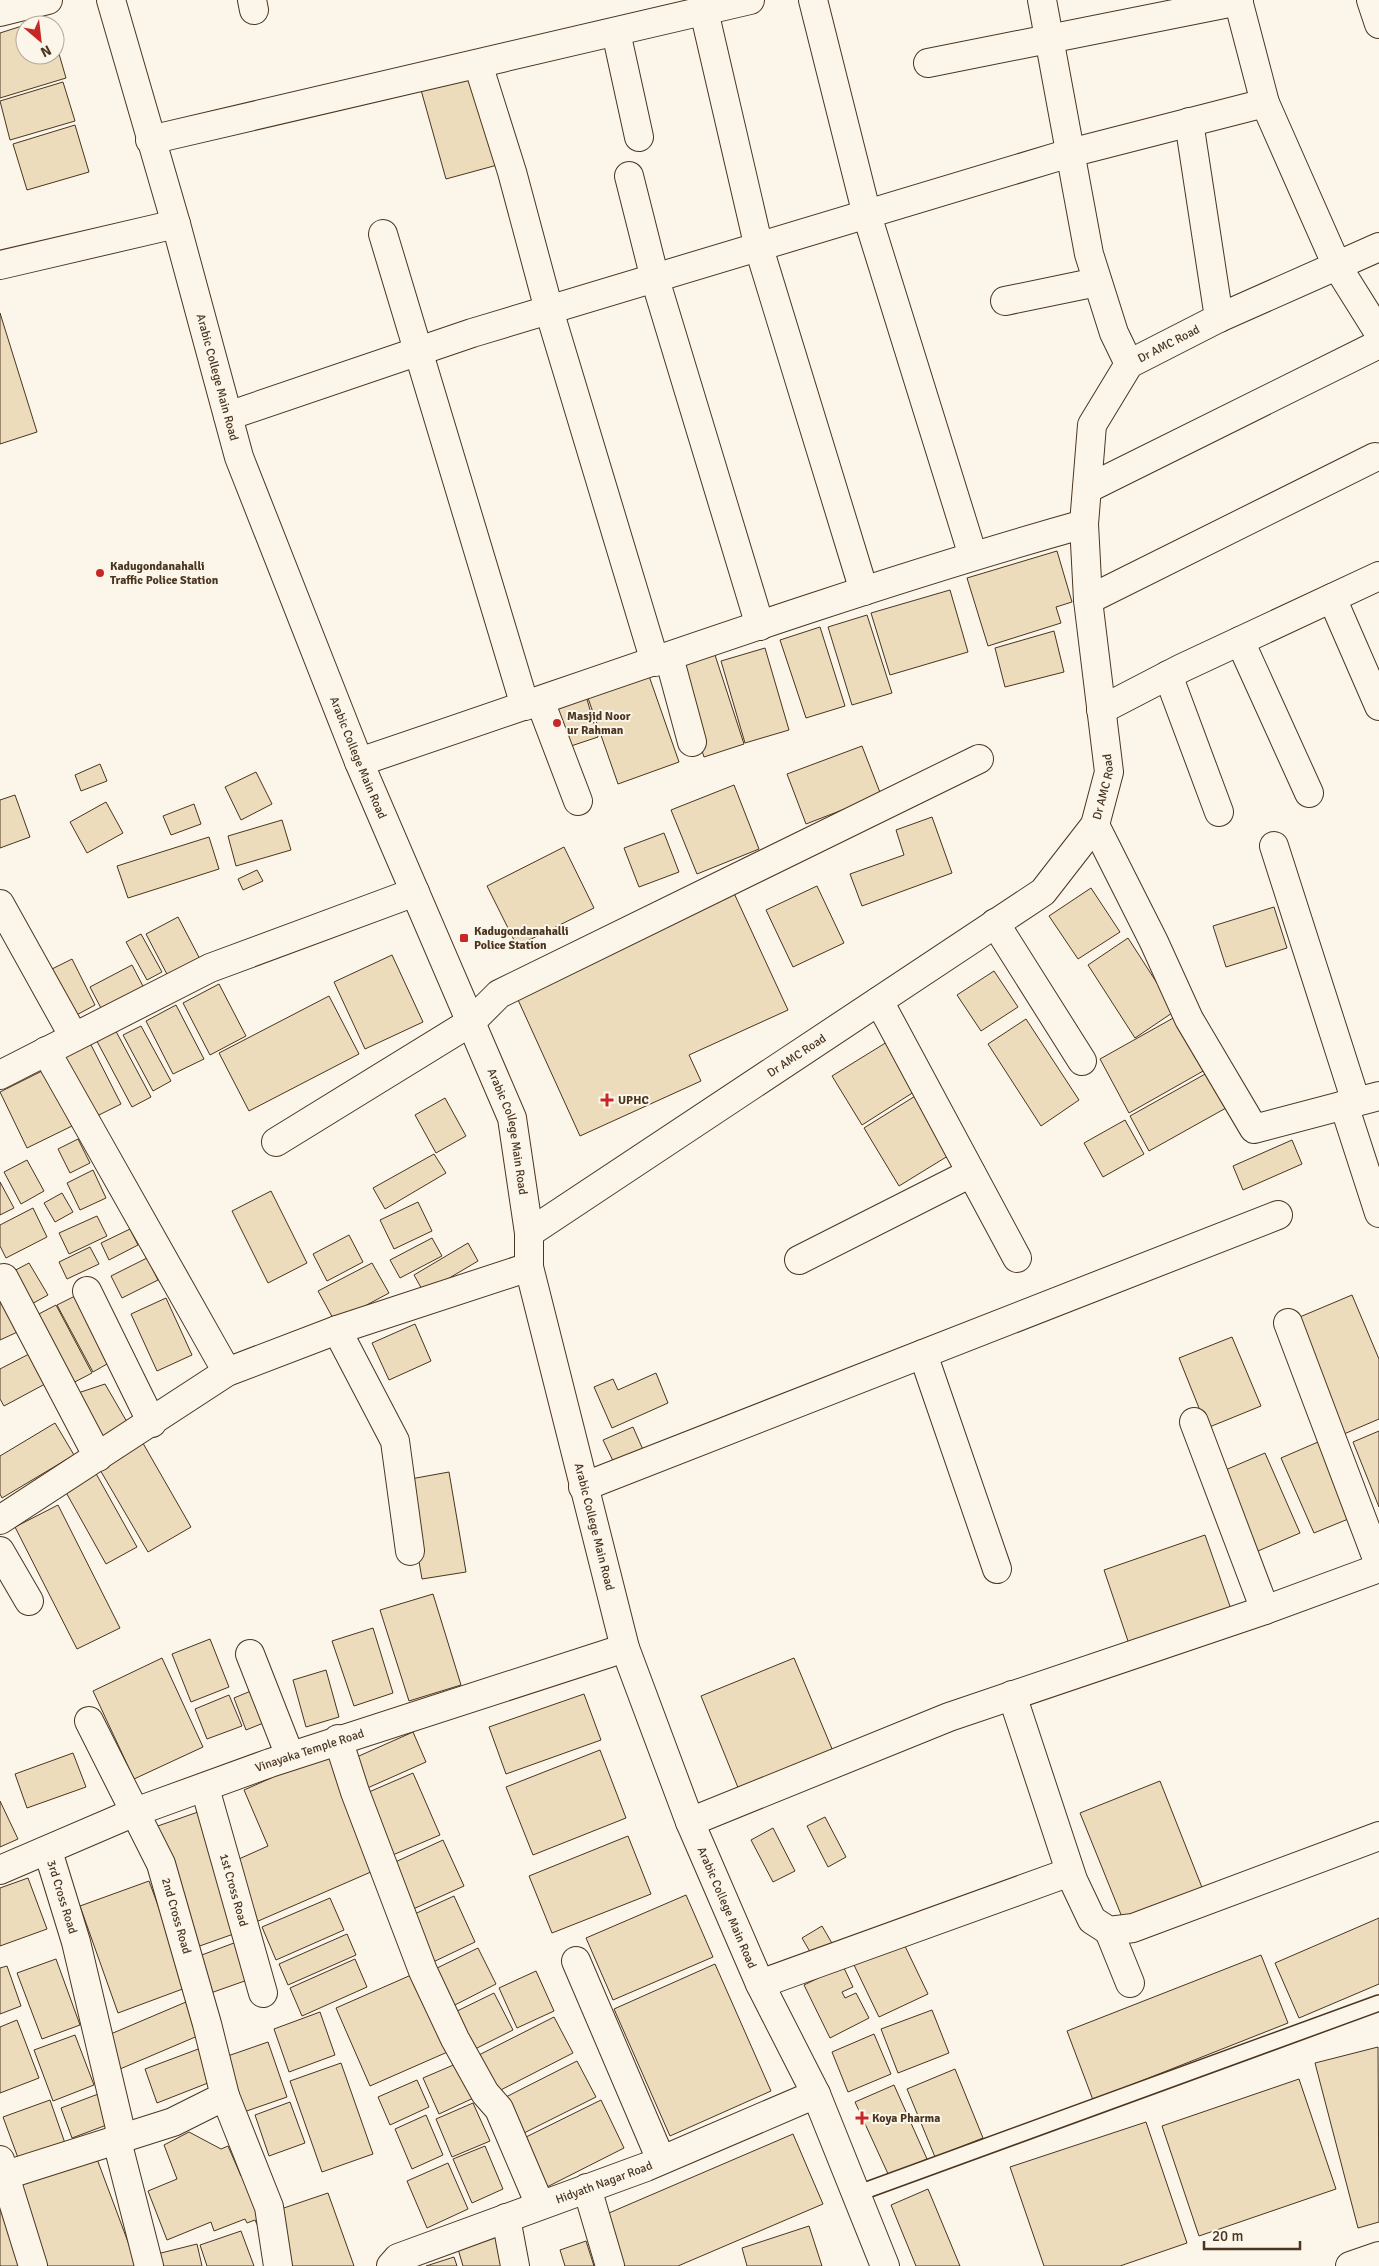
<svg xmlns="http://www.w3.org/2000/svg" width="1379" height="2266" viewBox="0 0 1379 2266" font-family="Signika,sans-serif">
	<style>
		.building { fill: #ecdcbc; stroke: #4a3520 }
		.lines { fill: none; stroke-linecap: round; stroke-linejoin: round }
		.lane-casing { stroke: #4a3520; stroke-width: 18 }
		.street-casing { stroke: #4a3520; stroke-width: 30 }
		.secondary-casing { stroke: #4a3520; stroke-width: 30 }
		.lane { stroke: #fbf6e9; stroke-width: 15 }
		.street { stroke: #fbf6e9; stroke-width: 28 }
		.secondary { stroke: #fbf6e9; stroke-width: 28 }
		.poi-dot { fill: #c62828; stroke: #fbf6e9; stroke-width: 2 }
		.labels { text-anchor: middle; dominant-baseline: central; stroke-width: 4; stroke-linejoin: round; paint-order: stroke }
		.street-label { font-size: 12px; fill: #4a3520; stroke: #fbf6e9 }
		.poi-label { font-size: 12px; font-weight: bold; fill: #4a3520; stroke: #fbf6e9; text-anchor: start }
	</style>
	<rect width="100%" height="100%" fill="#fbf6e9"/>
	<g class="building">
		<path d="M49,18L51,25H27Z"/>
		<path d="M25,25V55H55V40L66,78L0,98V33Z"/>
		<path d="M476,74L501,164L446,179L421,90Z"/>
		<path d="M63,82L75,121L10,140L0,101Z"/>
		<path d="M75,125L89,172L27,190L13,144Z"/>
		<path d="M0,313L37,432L0,444Z"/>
		<path d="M1057,551L1072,602L1056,607L1061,623L988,646L967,578Z"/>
		<path d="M950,590L968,652L890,675L871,613Z"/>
		<path d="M867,615L892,693L852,705L828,627Z"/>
		<path d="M820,627L845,706L806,718L780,640Z"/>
		<path d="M1054,631L1064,672L1005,687L995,648Z"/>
		<path d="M765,648L789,730L745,743L721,661Z"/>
		<path d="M714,652L744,744L704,757L675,665Z"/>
		<path d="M649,676L679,762L618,784L588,698Z"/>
		<path d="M586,696L598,737L565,748L552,706Z"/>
		<path d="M862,746L881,795L806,824L787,774Z"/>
		<path d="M100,764L107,781L81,791L75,775Z"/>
		<path d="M256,772L272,804L241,820L225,787Z"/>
		<path d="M734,785L759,849L697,874L671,810Z"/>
		<path d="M15,795L30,837L0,848V800Z"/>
		<path d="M106,802L123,833L87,853L70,822Z"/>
		<path d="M194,804L201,824L171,835L163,816Z"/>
		<path d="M932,817L952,873L862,906L850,874L904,855L896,830Z"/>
		<path d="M282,820L291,850L236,866L228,836Z"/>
		<path d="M664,833L679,872L639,887L624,848Z"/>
		<path d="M209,837L219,869L128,898L117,866Z"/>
		<path d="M564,847L594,908L517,946L487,886Z"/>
		<path d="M257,870L263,881L243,890L238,879Z"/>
		<path d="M817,886L844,943L793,967L766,910Z"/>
		<path d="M1091,888L1120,932L1078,959L1049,916Z"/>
		<path d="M733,891L788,1010L689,1055L701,1081L580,1136L514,991Z"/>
		<path d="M1274,907L1287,948L1226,967L1213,926Z"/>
		<path d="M178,917L201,961L169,978L146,934Z"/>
		<path d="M141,934L162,972L147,980L126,942Z"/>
		<path d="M1128,938L1175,1011L1135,1038L1088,965Z"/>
		<path d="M392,955L423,1022L365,1049L334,982Z"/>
		<path d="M72,959L95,1005L71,1018L48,971Z"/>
		<path d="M132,965L145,990L103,1012L90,987Z"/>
		<path d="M994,971L1018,1007L981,1031L957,995Z"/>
		<path d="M219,984L246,1036L210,1055L183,1003Z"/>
		<path d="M329,996L359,1054L249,1111L219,1053Z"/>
		<path d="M176,1005L204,1059L173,1074L146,1021Z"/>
		<path d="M1175,1017L1205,1070L1129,1113L1100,1059Z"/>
		<path d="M1026,1019L1079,1100L1041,1126L988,1044Z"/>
		<path d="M111,1022L151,1097L132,1107L92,1032Z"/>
		<path d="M141,1026L171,1081L153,1091L123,1035Z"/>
		<path d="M89,1041L121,1104L91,1119L59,1056Z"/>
		<path d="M887,1042L917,1090L862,1125L832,1076Z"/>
		<path d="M44,1070L72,1126L27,1148L0,1092Z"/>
		<path d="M1207,1073L1226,1108L1149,1151L1130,1116Z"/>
		<path d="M920,1093L956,1151L899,1186L864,1128Z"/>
		<path d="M445,1098L466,1136L436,1153L415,1115Z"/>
		<path d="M1125,1120L1144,1154L1103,1177L1084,1143Z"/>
		<path d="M78,1139L90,1163L70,1173L58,1149Z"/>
		<path d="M1292,1140L1302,1164L1243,1190L1233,1166Z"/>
		<path d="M434,1154L446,1173L385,1209L373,1188Z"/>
		<path d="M27,1160L44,1191L21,1204L4,1172Z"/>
		<path d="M93,1170L106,1198L80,1210L67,1183Z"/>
		<path d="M0,1182L14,1208L0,1215Z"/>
		<path d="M271,1191L307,1263L268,1283L232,1211Z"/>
		<path d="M62,1193L73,1212L55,1222L44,1203Z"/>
		<path d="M418,1202L432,1231L394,1249L380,1220Z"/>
		<path d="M33,1208L47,1237L6,1258L0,1246V1225Z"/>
		<path d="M97,1216L107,1236L69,1254L59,1233Z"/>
		<path d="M130,1229L138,1245L109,1260L101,1243Z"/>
		<path d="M349,1235L363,1262L327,1281L313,1254Z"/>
		<path d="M432,1238L442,1256L400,1278L390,1260Z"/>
		<path d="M468,1243L478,1261L424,1293L414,1275Z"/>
		<path d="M90,1247L99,1264L67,1279L59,1262Z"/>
		<path d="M147,1258L158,1280L122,1298L111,1276Z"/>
		<path d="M29,1263L48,1295L28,1306L10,1273Z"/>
		<path d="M372,1263L389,1293L335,1322L318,1291Z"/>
		<path d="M79,1294L114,1360L93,1372L57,1305Z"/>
		<path d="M1352,1295L1379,1359V1419L1344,1434L1295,1319Z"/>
		<path d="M8,1297L24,1329L0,1340V1301Z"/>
		<path d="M166,1298L192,1355L157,1371L131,1314Z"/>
		<path d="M56,1305L92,1373L69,1385L33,1317Z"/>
		<path d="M415,1324L431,1361L389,1380L372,1343Z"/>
		<path d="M1232,1337L1261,1406L1207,1428L1179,1358Z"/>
		<path d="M29,1354L45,1384L4,1406L0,1399V1369Z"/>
		<path d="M656,1373L668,1403L612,1428L594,1387L613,1379L618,1390Z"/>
		<path d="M105,1384L127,1422L102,1443L75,1394Z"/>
		<path d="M55,1423L74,1455L2,1498L0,1494V1456Z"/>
		<path d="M633,1427L644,1452L615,1465L603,1440Z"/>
		<path d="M1379,1431V1507L1353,1442Z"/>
		<path d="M140,1438L191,1527L148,1552L96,1463Z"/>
		<path d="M1325,1439L1358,1515L1314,1533L1281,1458Z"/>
		<path d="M1265,1453L1300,1533L1251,1554L1216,1474Z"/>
		<path d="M94,1470L137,1547L106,1564L63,1487Z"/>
		<path d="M449,1472L466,1572L422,1579L405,1480Z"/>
		<path d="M58,1505L120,1628L77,1649L15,1527Z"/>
		<path d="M1205,1535L1232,1612L1130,1647L1104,1570Z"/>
		<path d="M433,1594L461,1685L409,1701L380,1610Z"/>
		<path d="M373,1628L393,1693L354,1706L332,1641Z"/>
		<path d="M210,1639L229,1687L191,1702L172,1654Z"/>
		<path d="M162,1658L203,1747L134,1779L93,1691Z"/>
		<path d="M794,1658L835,1756L741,1795L701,1696Z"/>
		<path d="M326,1670L339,1717L306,1727L293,1680Z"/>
		<path d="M258,1688L271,1720L246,1730L234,1698Z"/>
		<path d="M584,1694L601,1740L506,1774L489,1727Z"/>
		<path d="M229,1695L242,1726L207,1739L195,1709Z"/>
		<path d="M413,1732L426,1762L363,1790L350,1760Z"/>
		<path d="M600,1750L626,1818L533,1855L506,1787Z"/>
		<path d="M330,1752L380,1868L256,1922L230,1863L268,1846L244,1790Z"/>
		<path d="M73,1753L86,1787L27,1808L15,1774Z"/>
		<path d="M413,1773L440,1835L388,1857L362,1795Z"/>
		<path d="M1160,1781L1203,1890L1124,1922L1080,1813Z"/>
		<path d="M0,1801L18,1839L0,1847Z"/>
		<path d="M201,1811L242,1931L194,1948L152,1828Z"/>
		<path d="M825,1817L846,1857L828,1867L807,1826Z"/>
		<path d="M773,1828L795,1871L773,1882L751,1840Z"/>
		<path d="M628,1836L651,1894L552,1933L529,1876Z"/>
		<path d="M443,1840L464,1886L411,1910L391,1864Z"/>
		<path d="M28,1878L47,1929L0,1946V1888Z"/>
		<path d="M149,1881L188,1987L118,2013L80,1906Z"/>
		<path d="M686,1895L713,1957L613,2000L586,1938Z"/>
		<path d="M454,1896L475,1942L429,1964L408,1917Z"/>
		<path d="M330,1898L344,1930L276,1960L262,1927Z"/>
		<path d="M1379,1918V1984L1299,2018L1275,1963Z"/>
		<path d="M822,1926L833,1945L813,1957L802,1938Z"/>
		<path d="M347,1934L356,1955L288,1985L279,1964Z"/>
		<path d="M242,1940L256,1977L205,1995L191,1959Z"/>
		<path d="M903,1942L928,1994L879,2017L854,1965Z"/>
		<path d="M478,1948L496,1984L447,2009L429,1972Z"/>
		<path d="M1261,1955L1288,2023L1093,2100L1067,2031Z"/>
		<path d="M56,1959L80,2025L42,2039L17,1973Z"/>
		<path d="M355,1959L367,1987L302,2016L290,1988Z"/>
		<path d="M715,1964L771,2091L670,2136L614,2009Z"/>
		<path d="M7,1966L21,2006L0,2014V1968Z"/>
		<path d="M843,1966L853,1987L842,1992L845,1998L856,1993L869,2018L830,2038L804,1985Z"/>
		<path d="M536,1971L554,2011L517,2028L499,1988Z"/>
		<path d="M418,1972L452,2050L370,2086L336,2008Z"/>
		<path d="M494,1993L513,2030L469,2052L451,2014Z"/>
		<path d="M186,2002L200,2035L120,2069L106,2036Z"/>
		<path d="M932,2010L949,2053L898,2073L881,2029Z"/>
		<path d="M320,2012L335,2055L289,2072L274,2029Z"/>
		<path d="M554,2017L573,2053L489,2096L471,2059Z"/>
		<path d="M17,2020L39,2078L0,2093V2027Z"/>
		<path d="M874,2034L891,2074L848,2092L832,2052Z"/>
		<path d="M75,2035L94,2085L53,2101L34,2050Z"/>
		<path d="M268,2042L287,2097L241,2113L222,2058Z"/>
		<path d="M1378,2047L1379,2222L1358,2228L1315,2063Z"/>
		<path d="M201,2048L213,2081L157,2103L145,2069Z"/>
		<path d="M465,2060L480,2095L439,2114L423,2078Z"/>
		<path d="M577,2061L596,2097L518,2136L500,2100Z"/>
		<path d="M341,2063L373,2154L322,2172L290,2081Z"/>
		<path d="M955,2069L983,2138L935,2157L907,2089Z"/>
		<path d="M1299,2079L1336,2189L1199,2236L1162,2126Z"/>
		<path d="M417,2080L429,2107L390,2125L378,2097Z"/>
		<path d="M894,2085L927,2159L889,2176L855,2102Z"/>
		<path d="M101,2093L112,2123L72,2138L61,2108Z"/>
		<path d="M50,2100L67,2149L21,2166L3,2117Z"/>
		<path d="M601,2100L624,2148L543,2189L520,2140Z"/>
		<path d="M290,2102L305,2143L269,2156L255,2115Z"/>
		<path d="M473,2103L490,2141L452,2157L436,2119Z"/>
		<path d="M426,2115L443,2155L412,2169L395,2129Z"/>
		<path d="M1146,2122L1187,2243L1120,2266H1044L1010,2167Z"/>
		<path d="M189,2132L221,2149L228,2146L241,2176L252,2172L260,2231L255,2220L247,2223L245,2219L214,2231L211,2222L167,2240L148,2191L177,2179L164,2145Z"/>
		<path d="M793,2134L823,2204L678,2266H623L602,2216Z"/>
		<path d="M485,2146L503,2189L472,2203L453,2159Z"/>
		<path d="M94,2151L137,2266H40L9,2182Z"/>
		<path d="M448,2163L468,2209L427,2228L407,2181Z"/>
		<path d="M928,2189L960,2266H916L891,2205Z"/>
		<path d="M328,2193L354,2266H291L272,2212Z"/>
		<path d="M0,2200L26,2266H0Z"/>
		<path d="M809,2226L822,2266H747L742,2248Z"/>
		<path d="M494,2230L506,2266H463L456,2242Z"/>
		<path d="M241,2231L254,2266H207L200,2245Z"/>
		<path d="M586,2241L594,2266H565L560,2250Z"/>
		<path d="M197,2244L202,2266H160L157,2254Z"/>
		<path d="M454,2257L457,2266H426Z"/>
	</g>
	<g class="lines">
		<defs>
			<path id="lane" d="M856,2194L1379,2003"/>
			<g id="street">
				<path d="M252,0L254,10"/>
				<path d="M813,0L867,215L973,556"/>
				<path d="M1042,0L1089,254L1114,333L1129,364"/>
				<path d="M1371,0L1379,24"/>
				<path d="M704,11L759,248L864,591"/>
				<path d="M0,12L48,0"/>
				<path d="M616,32L639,137"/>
				<path d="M928,63L1239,1"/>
				<path d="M478,64L512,172L549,310L655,662"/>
				<path d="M1265,103L1337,266L1379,333"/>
				<path d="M1189,122L1219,318"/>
				<path d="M150,140L750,0"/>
				<path d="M629,176L655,279L760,626"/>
				<path d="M383,234L525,706"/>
				<path d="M0,265L176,224"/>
				<path d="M1005,301L1097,282"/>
				<path d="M228,416L472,333L1070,153L1265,103L1238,0"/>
				<path d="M1087,489L1379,344"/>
				<path d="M1332,598L1379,706"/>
				<path d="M1088,600L1375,457"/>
				<path d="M1240,641L1309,793"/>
				<path d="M669,657L692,742"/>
				<path d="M1168,675L1219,812"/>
				<path d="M540,701L578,801"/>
				<path d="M1101,710L1182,668L1379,576"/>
				<path d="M359,762C600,681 839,593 1084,524"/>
				<path d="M1095,825L1154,942L1189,1019L1254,1129L1379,1096"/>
				<path d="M1274,846L1356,1102"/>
				<path d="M0,904L74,1037"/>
				<path d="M995,923L1082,1061"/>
				<path d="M879,1001L1017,1258"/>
				<path d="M46,1051L227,1372"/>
				<path d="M0,1075L210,968L415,892"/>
				<path d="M1344,1105L1379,1213"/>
				<path d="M276,1142L471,1022L499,994L979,759"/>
				<path d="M799,1260L971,1173"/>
				<path d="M4,1278L98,1457"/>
				<path d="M87,1291L152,1423"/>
				<path d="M1288,1323L1379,1564"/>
				<path d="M337,1330L395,1441L410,1551"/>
				<path d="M923,1354L997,1569"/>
				<path d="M1194,1422L1265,1610"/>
				<path d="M583,1487L1278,1215"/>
				<path d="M0,1520L227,1372L337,1330L529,1267"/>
				<path d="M0,1551L29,1601"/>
				<path d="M250,1654L290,1756"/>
				<path d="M1012,1695L1073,1880L1092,1920L1109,1931L1133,1928L1379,1836"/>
				<path d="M338,1739L355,1792L423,1971L455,2039L485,2093L499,2109L540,2205"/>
				<path id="s1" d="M205,1788L263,1993"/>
				<path d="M690,1822L949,1717L1265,1610L1379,1568"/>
				<path id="s2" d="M48,1851L76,1942L120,2128L117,2141L149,2266"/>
				<path d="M1109,1931L1130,1983"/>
				<path d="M576,1961L661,2160"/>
				<path d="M760,1984L1070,1872"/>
				<path d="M225,2096L269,2207L278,2266"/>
				<path d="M0,2160L33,2266"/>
				<path d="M0,2177L173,2122L225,2096L207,2024L161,1864L89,1721"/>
				<path d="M587,2188L610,2266"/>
				<path d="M506,2218L515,2266"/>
				<path id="s3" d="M391,2266L398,2258L646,2167L816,2094"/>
				<path d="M1350,2266L1379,2256"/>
			</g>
			<g id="secondary">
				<path id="s4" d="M111,0L176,224L239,457L359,762L512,1118L529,1233V1267L625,1648L690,1822L760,1984L816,2094L885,2266"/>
				<path id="s5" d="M529,1233L1043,892L1095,825L1109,772L1088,600L1084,524L1092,425L1129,364L1219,318L1379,247"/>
				<path id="s6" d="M0,1870L135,1812L270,1763L625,1648"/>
			</g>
		</defs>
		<use href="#lane" class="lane-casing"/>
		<use href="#street" class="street-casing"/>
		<use href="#secondary" class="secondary-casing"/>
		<use href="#lane" class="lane"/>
		<use href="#street" class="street"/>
		<use href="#secondary" class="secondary"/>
	</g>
	<g class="poi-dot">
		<circle cx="100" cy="573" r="5"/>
		<circle cx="557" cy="723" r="5"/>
		<rect x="459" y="933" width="10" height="10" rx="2.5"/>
		<path d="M604.5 1092.5h5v5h5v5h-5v5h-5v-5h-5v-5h5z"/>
		<path d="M859.5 2110.5h5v5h5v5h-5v5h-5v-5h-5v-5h5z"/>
	</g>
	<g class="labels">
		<g class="street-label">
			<text stroke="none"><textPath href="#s5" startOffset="1221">Dr AMC Road</textPath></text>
			<text stroke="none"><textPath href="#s4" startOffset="392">Arabic College Main Road</textPath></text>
			<text stroke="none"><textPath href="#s4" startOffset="798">Arabic College Main Road</textPath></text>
			<text stroke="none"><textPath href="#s5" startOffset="741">Dr AMC Road</textPath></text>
			<text stroke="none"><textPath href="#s5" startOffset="321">Dr AMC Road</textPath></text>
			<text stroke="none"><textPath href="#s4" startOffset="1202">Arabic College Main Road</textPath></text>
			<text stroke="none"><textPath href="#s4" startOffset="1608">Arabic College Main Road</textPath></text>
			<text stroke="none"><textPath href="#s6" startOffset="332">Vinayaka Temple Road</textPath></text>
			<text stroke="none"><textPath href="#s1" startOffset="106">1st Cross Road</textPath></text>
			<text stroke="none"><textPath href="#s2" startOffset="48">3rd Cross Road</textPath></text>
			<text stroke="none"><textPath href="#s4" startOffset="2012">Arabic College Main Road</textPath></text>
			<text transform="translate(176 1916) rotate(74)">2nd Cross Road</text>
			<text stroke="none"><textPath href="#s3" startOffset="230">Hidyath Nagar Road</textPath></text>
		</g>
		<g class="poi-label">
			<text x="110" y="566">Kadugondanahalli<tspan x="110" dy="14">Traffic Police Station</tspan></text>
			<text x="567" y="716">Masjid Noor<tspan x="567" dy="14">ur Rahman</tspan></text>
			<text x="474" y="931">Kadugondanahalli<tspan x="474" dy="14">Police Station</tspan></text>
			<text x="618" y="1100">UPHC</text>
			<text x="872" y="2118">Koya Pharma</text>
		</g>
	</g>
	<g transform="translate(40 40) rotate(152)"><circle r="24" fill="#fbf6e9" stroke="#b4a999"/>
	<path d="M0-4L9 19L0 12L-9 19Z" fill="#c62828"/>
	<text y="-8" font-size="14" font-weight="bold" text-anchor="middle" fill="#4a3520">N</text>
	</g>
	<path d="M1204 2241v8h96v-8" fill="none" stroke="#4a3520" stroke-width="2.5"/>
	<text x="1212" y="2241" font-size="15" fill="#4a3520" stroke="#fbf6e9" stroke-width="4" paint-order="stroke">20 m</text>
</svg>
